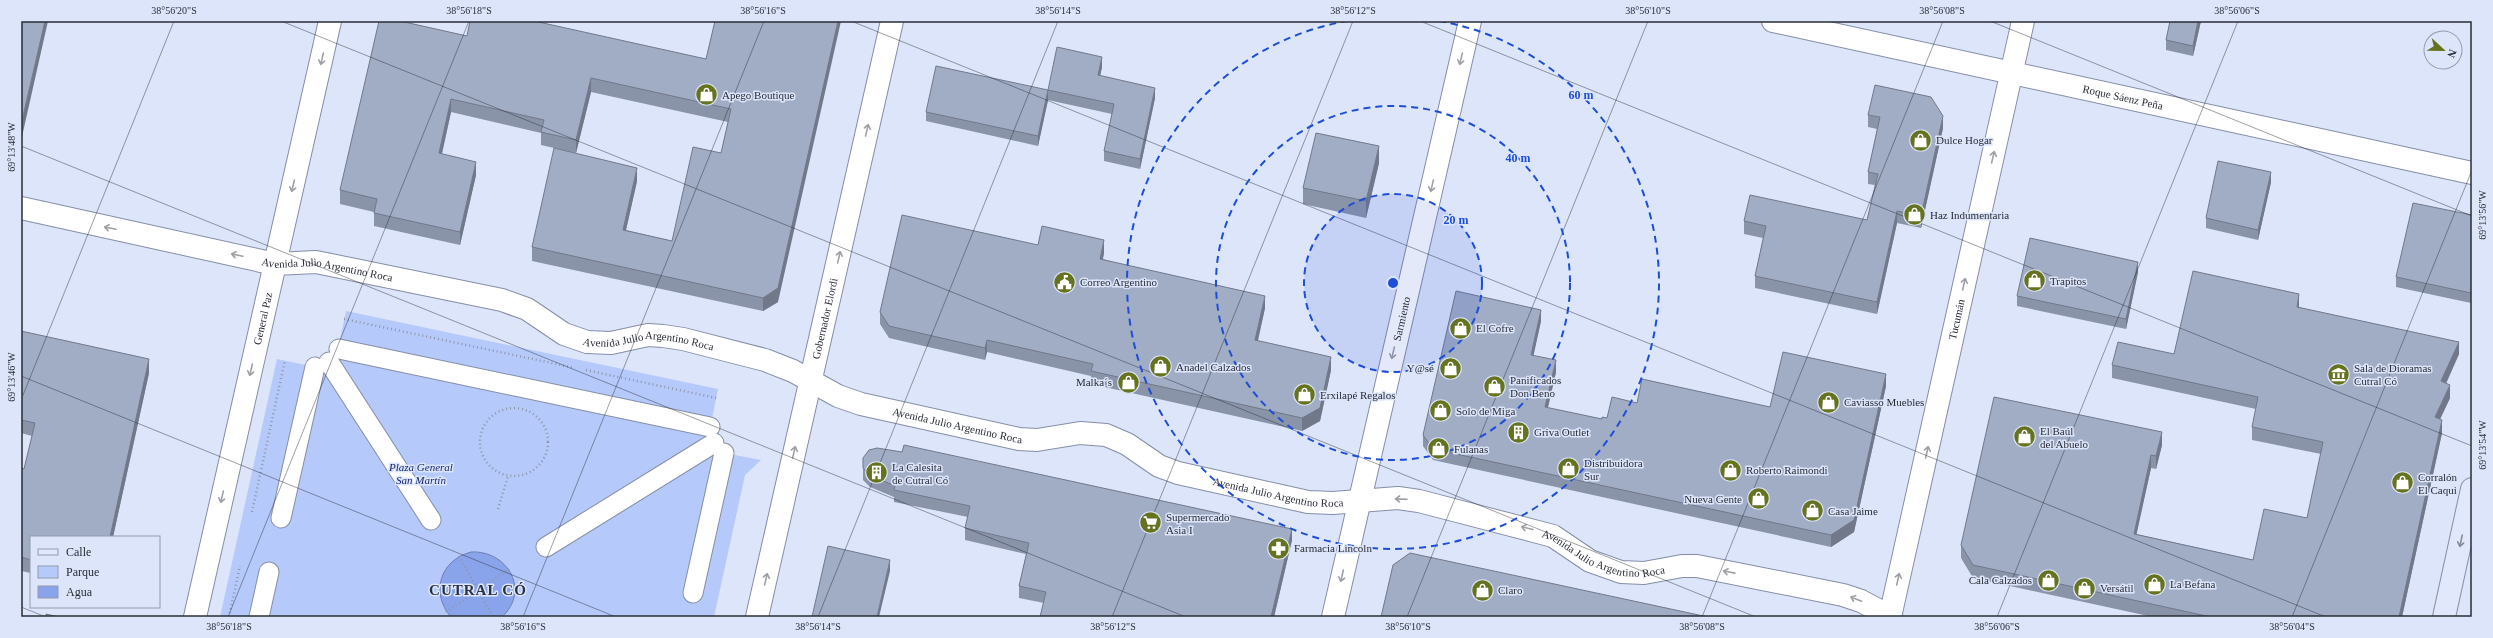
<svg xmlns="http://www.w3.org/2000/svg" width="2493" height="638" viewBox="0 0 2493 638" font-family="Georgia,serif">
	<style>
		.green { fill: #b5c9fb }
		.water { fill: #8aa4eb; stroke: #6d80b5 }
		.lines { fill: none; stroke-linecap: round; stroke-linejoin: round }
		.pedestrian-casing { stroke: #848ea6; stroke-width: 21 }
		.minor-casing { stroke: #848ea6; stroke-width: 24 }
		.tertiary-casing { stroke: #848ea6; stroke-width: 24 }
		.secondary-casing { stroke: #848ea6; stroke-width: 24 }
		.path { stroke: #8f96a6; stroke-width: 2.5; stroke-dasharray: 1 3; stroke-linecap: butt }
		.pedestrian { stroke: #fff; stroke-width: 19 }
		.minor { stroke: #fff; stroke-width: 22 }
		.tertiary { stroke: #fff; stroke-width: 22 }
		.secondary { stroke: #e2e8fb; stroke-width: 22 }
		.wall { fill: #8a94a9 }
		.shaded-wall { fill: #71788a }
		.building { fill: #a1acc5; stroke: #71788a }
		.oneway { stroke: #9ea0a5 }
		.oneway2 { stroke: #858a98 }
		.ticks { fill: none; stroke: #282c36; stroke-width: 1; stroke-opacity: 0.45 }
		.ring { fill: none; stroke: #1d4ed8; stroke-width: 2; stroke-dasharray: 7 5 }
		.labels { text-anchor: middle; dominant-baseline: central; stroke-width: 3; stroke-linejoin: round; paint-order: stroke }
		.poi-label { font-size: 11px; fill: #282c36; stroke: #dce5fa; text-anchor: start }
		.street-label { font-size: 11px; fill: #282c36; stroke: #dce5fa }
		.park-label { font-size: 11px; font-style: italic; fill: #152675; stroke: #dce5fa }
		.district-label { font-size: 15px; font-weight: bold; letter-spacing: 1px; fill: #2a3146; stroke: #dce5fa }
		.centre { fill: #1d4ed8; stroke: #dce5fa; stroke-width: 2 }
		.ring-label { font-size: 12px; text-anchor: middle; font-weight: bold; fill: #1d4ed8; stroke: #dce5fa; stroke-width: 3; stroke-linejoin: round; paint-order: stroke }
		.neatline { fill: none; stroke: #282c36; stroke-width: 1.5 }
		.ticks-label { font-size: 10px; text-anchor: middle; fill: #282c36 }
	</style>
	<rect width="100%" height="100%" fill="#dce5fa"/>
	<path class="green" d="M346,311L718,389L709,433L719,452L761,460L745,475L714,617H220L277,359L320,368L337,355Z"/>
	<path class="water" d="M471,552C507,550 531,590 502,617H451C430,593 440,560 471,552Z"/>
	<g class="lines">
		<defs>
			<g id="pedestrian">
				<path d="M339,349L710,427"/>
				<path d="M329,362L431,520"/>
				<path d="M281,518L315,367"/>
				<path d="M546,547L714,443"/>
				<path d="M693,593L724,453"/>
				<path d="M259,617L269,572"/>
			</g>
			<g id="minor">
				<path id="s1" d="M1773,21L2472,173"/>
				<path id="s2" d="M1333,617L1470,21"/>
				<path id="s3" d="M1890,617L2023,21"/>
			</g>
			<g id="tertiary">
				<path id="s4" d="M21,208L275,264L316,262L502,300L527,309L564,334L587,342L611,343L648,335L663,336L683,339L765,360L793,371L838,396L861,404L1019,439L1037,440L1080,433L1106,435L1127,444L1159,466L1178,473L1308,502L1333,503L1398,498L1419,501L1553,536L1590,561L1621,572L1644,573L1682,566H1697L1843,595L1861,601L1891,617"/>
				<path id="s5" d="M195,617L330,21"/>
				<path id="s6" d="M757,617L892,21"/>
			</g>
			<path id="secondary" d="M2444,617L2472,489"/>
		</defs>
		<use href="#pedestrian" class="pedestrian-casing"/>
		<use href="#minor" class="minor-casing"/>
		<use href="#tertiary" class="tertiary-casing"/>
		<use href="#secondary" class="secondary-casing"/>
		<g class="path">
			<path d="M344,319L575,368"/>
			<path d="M586,370L716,398"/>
			<circle cx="514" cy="442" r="34"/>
			<path d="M498,509L508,476"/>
			<path d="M252,512L285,360"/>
			<path d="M459,556L493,617"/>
			<path d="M446,612L509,569"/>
			<path d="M229,617L240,566"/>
		</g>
		<use href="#pedestrian" class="pedestrian"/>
		<use href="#minor" class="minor"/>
		<use href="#tertiary" class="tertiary"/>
		<use href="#secondary" class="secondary"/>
	</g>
	<g class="wall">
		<path d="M715,21L778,302L763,311L532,261V247L637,181L626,230L672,241L721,153L728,122L591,92L576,153L541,145V133L451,112L442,154L476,175L460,245L374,226V212L340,204V190L467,36L706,59Z"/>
		<path d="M2170,21H2201L2193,56L2166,50V40Z"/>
		<path d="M1102,67L1100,76L1155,98L1140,169L1104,161V151L1112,114L1048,100L1038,146L926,121V112L1048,90Z"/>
		<path d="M1868,115L1943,128L1921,228L1897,223L1877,314L1755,288V276L1763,238L1744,234V221L1867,220L1875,185L1868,184V172L1877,129L1868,127Z"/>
		<path d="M1379,163L1366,218L1303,204V188Z"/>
		<path d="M2271,182L2258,240L2206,228V218Z"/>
		<path d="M2472,215V297L2471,303L2396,287V277Z"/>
		<path d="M1038,245L1104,253L1103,259L1265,308L1258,341L1331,370L1320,421L1302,431L1091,384V376L987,352L985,360L889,338L880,324V312Z"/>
		<path d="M2138,272L2126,329L2017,306V296Z"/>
		<path d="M2299,307L2459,354L2446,384L2450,398L2440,419L2442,433L2402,617H2153L1973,578L1961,558V545L2162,445L2156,469L2151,468L2136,534L2253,560L2307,518L2321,454L2252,440V427L2256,409L2112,378V365L2174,354Z"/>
		<path d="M1541,321L1533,356L1556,372L1548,408L1602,419L1607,418L1637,403L1770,407L1886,386L1854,532L1831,547L1433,460L1423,446V435Z"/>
		<path d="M21,331L149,373L113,537H31V573L21,571V468L24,469L32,436L21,433Z"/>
		<path d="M863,458L1292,540L1274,617H1040L1044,603L1019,598V586L1026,554L965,540V528L968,517L894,502V497L870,487L863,480Z"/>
	</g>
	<g class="shaded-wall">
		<path d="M45,21H48L21,141V125Z"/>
		<path d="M838,21H841L778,302L763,311V298Z"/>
		<path d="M2198,21H2201L2193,56V46Z"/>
		<path d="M1102,57V67L1098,85V75Z"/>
		<path d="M591,78V92L576,153V140Z"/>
		<path d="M1155,88V98L1140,169V159Z"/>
		<path d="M1048,90V100L1038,146V136Z"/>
		<path d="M451,99V112L439,166V153Z"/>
		<path d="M1943,116V128L1921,228V216Z"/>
		<path d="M1379,146V163L1366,218V201Z"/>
		<path d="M476,162V175L460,245V232Z"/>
		<path d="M637,168V181L623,243V230Z"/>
		<path d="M2271,172V182L2258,240V230Z"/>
		<path d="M1897,211V223L1877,314V302Z"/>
		<path d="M1104,240V253L1100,271V259Z"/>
		<path d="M2138,262V272L2126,329V319Z"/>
		<path d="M2472,287V297L2471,303V293Z"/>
		<path d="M2299,294V307L2297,319V307Z"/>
		<path d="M1265,296V308L1255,352V340Z"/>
		<path d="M1541,310V321L1531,367V355Z"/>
		<path d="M987,340V352L985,360V348Z"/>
		<path d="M2459,342V354L2441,394V381Z"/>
		<path d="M1331,357V370L1320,421L1302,431V418Z"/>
		<path d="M149,359V373L113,537H110Z"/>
		<path d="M1556,360V372L1545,419V407Z"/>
		<path d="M1886,374V386L1854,532L1831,547V535Z"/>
		<path d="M2450,385V398L2435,430V417Z"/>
		<path d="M2442,420V433L2402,617H2399Z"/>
		<path d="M2162,432V445L2156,469V456Z"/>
		<path d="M2151,455V468L2134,546V534Z"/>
		<path d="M1292,529V540L1274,617H1271Z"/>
		<path d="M890,560V571L879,617H877Z"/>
	</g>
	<g class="building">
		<path d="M21,21H45L21,125Z"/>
		<path d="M379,21H400L467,36L470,21H534L706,59L715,21H838L778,288L763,298L532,247L554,148L637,168L623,230L672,241L693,147L721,153L731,109L591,78L576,140L541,132L544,120L451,99L439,153L476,162L460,232L374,213L377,199L340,190Z"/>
		<path d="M2170,21H2198L2193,46L2166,40Z"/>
		<path d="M1057,47L1102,57L1098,75L1155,88L1140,159L1104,151L1114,104L1048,90Z"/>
		<path d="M936,66L1048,90L1038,136L926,112Z"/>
		<path d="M1875,85L1931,97L1943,116L1921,216L1897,211L1877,302L1755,276L1766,226L1744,221L1750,195L1867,220L1878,174L1868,172L1880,117L1868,115Z"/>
		<path d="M1316,133L1379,146L1366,201L1303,188Z"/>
		<path d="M2218,161L2271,172L2258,230L2206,218Z"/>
		<path d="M2413,203L2472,215V287L2471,293L2396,277Z"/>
		<path d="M902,215L1038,245L1042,226L1104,240L1100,259L1265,296L1255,340L1331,357L1320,408L1302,418L1091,371L1093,364L987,340L985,348L889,326L880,312Z"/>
		<path d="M2030,238L2138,262L2126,319L2017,296Z"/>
		<path d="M2193,271L2299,294L2297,307L2459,342L2441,381L2450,385L2435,417L2442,420L2399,617H2211L1973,565L1961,545L1994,397L2162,432L2156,456L2151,455L2134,534L2253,560L2264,509L2307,518L2323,442L2252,427L2258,397L2112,365L2118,342L2174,354Z"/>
		<path d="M1456,291L1541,310L1531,355L1556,360L1545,407L1602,419V417L1607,418L1612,397L1637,403L1642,379L1770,407L1783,352L1886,374L1854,520L1831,535L1433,449L1423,435Z"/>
		<path d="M21,331L149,359L110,537H31V560L21,557V468L24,469L35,423L21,420Z"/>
		<path d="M904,445L1292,529L1271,617H1040L1046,592L1019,586L1029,543L965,528L970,506L894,490L895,486L870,475L863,468V458L869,450L877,448L902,452Z"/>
		<path d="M828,546L890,560L877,617H812Z"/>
		<path d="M1410,553L1708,617H1381L1393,565Z"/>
		<path d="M46,614L59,617H46Z"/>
	</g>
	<defs><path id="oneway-shaft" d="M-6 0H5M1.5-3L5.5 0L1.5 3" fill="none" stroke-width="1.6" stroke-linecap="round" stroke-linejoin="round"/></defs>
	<g class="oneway">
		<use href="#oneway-shaft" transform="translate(322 59) rotate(103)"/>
		<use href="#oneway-shaft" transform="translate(1461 59) rotate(103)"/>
		<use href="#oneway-shaft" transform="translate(867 130) rotate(-77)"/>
		<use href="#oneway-shaft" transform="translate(1993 157) rotate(-77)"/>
		<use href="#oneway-shaft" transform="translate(293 186) rotate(103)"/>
		<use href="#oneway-shaft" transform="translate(1432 186) rotate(103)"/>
		<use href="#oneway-shaft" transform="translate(110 228) rotate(-168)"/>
		<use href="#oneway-shaft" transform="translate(237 255) rotate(-168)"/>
		<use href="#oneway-shaft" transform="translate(839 257) rotate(-77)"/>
		<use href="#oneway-shaft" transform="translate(1964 284) rotate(-77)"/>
		<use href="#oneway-shaft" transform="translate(1393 353) rotate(103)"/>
		<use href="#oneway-shaft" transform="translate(251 370) rotate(103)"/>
		<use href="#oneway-shaft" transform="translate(794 452) rotate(-77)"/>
		<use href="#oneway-shaft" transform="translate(1927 452) rotate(-77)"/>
		<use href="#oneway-shaft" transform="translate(222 497) rotate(103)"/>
		<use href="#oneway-shaft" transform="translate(1401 499) rotate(-178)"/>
		<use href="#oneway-shaft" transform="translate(1527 528) rotate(-166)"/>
		<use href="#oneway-shaft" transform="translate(1729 572) rotate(-169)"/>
		<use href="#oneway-shaft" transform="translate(1342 576) rotate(103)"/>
		<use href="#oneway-shaft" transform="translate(766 579) rotate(-77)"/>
		<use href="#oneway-shaft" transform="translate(1898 579) rotate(-78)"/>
		<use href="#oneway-shaft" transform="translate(1856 599) rotate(-159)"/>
	</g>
	<use class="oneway2" href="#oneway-shaft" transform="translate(2461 541) rotate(102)"/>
	<path class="ticks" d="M281,21L1756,617M851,21L2326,617M1420,21L2472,446M1990,21L2472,216M21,146L1186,617M21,376L616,617M21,400L174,21M21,607L46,617M228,617L469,21M523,617L764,21M818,617L1058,21M1112,617L1353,21M1407,617L1648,21M1702,617L1943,21M1997,617L2238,21M2292,617L2472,170"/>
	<circle cx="1393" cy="283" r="89" fill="#1d4ed8" fill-opacity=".12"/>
	<g class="ring">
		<circle cx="1393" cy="283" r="89"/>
		<circle cx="1393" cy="283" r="177"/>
		<path d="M1439 21A266 266 0 1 1 1347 21"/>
	</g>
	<defs>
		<symbol id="shop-disc" viewBox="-11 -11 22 22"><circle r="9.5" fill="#66731e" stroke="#dce5fa"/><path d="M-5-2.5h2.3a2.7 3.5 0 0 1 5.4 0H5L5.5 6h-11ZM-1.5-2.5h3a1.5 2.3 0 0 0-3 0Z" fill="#fff"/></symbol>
		<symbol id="civic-disc" viewBox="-11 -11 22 22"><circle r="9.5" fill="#66731e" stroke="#dce5fa"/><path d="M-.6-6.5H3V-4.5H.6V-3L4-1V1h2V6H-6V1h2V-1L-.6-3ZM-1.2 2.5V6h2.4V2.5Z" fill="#fff"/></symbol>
		<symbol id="museum-disc" viewBox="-11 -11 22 22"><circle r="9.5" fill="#66731e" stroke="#dce5fa"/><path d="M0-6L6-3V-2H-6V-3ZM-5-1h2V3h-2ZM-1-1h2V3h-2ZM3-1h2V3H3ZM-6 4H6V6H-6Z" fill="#fff"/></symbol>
		<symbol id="building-disc" viewBox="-11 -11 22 22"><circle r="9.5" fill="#66731e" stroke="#dce5fa"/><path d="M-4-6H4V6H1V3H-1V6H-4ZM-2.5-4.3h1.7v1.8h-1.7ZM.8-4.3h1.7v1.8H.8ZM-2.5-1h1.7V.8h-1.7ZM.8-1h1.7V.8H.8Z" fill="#fff"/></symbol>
		<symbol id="supermarket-disc" viewBox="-11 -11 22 22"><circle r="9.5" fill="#66731e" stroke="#dce5fa"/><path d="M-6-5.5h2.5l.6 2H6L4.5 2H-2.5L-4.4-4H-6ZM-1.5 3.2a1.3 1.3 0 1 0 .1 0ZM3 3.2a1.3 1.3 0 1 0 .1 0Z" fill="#fff"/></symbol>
		<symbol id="pharmacy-disc" viewBox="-11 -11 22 22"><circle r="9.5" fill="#66731e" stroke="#dce5fa"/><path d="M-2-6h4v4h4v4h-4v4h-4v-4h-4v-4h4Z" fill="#fff"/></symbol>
	</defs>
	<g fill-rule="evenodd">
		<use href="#shop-disc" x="694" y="82" width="25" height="25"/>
		<use href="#shop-disc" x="1908" y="128" width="25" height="25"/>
		<use href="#shop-disc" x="1902" y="202" width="25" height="25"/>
		<use href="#shop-disc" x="2022" y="268" width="25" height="25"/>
		<use href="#civic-disc" x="1052" y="270" width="25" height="25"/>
		<use href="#shop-disc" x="1448" y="316" width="25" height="25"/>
		<use href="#shop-disc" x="1148" y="354" width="25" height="25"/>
		<use href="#shop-disc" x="1438" y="356" width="25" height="25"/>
		<use href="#museum-disc" x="2326" y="362" width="25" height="25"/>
		<use href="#shop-disc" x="1116" y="370" width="25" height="25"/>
		<use href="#shop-disc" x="1482" y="374" width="25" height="25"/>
		<use href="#shop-disc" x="1292" y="382" width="25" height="25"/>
		<use href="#shop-disc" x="1816" y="390" width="25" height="25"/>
		<use href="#shop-disc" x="1428" y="398" width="25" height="25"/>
		<use href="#building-disc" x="1506" y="420" width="25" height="25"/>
		<use href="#shop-disc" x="2012" y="424" width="25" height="25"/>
		<use href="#shop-disc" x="1426" y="436" width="25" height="25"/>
		<use href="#shop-disc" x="1556" y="456" width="25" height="25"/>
		<use href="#shop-disc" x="1718" y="458" width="25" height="25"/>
		<use href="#building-disc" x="864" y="460" width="25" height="25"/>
		<use href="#shop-disc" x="2390" y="470" width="25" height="25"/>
		<use href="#shop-disc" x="1746" y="486" width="25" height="25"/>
		<use href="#shop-disc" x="1800" y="498" width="25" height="25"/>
		<use href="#supermarket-disc" x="1138" y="510" width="25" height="25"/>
		<use href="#pharmacy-disc" x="1266" y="536" width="25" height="25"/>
		<use href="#shop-disc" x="2036" y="568" width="25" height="25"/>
		<use href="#shop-disc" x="2142" y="572" width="25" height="25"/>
		<use href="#shop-disc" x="2072" y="576" width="25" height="25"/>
		<use href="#shop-disc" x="1470" y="578" width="25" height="25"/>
	</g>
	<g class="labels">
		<g class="poi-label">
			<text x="722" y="95">Apego Boutique</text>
			<text x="1936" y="140">Dulce Hogar</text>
			<text x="1930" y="215">Haz Indumentaria</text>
			<text x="2050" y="281">Trapitos</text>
			<text x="1080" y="282">Correo Argentino</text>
			<text x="1476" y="328">El Cofre</text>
			<text x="1176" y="367">Anadel Calzados</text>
			<text x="1434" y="368" text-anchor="end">Y@sé</text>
			<text x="2354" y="368">Sala de Dioramas<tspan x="2354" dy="13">Cutral Có</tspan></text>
			<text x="1510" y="380">Panificados<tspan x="1510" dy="13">Don Beno</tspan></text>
			<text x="1112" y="382" text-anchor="end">Malka´s</text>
			<text x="1320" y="395">Erxilapé Regalos</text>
			<text x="1844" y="402">Caviasso Muebles</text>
			<text x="1456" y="411">Solo de Miga</text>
			<text x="2040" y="431">El Baúl<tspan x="2040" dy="13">del Abuelo</tspan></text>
			<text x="1534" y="432">Griva Outlet</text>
			<text x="1454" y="449">Fulanas</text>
			<text x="1584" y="463">Distribuidora<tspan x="1584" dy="13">Sur</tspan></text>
			<text x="892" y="467">La Calesita<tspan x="892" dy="13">de Cutral Có</tspan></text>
			<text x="1746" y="470">Roberto Raimondi</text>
			<text x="2418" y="477">Corralón<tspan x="2418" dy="13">El Caqui</tspan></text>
			<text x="1742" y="499" text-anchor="end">Nueva Gente</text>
			<text x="1828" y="511">Casa Jaime</text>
			<text x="1166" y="517">Supermercado<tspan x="1166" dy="13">Asia I</tspan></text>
			<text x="1294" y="548">Farmacia Lincoln</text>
			<text x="2032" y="580" text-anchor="end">Cala Calzados</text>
			<text x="2170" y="584">La Befana</text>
			<text x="2100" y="588">Versátil</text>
			<text x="1498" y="590">Claro</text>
		</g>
		<g class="street-label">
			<text stroke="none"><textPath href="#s1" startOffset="358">Roque Sáenz Peña</textPath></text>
			<text stroke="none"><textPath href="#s4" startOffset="313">Avenida Julio Argentino Roca</textPath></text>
			<text stroke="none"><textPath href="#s5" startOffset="306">General Paz</textPath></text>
			<text stroke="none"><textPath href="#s6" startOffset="306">Gobernador Elordi</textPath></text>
			<text stroke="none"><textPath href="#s2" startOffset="306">Sarmiento</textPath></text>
			<text stroke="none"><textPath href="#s3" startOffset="305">Tucumán</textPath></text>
			<text stroke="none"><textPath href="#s4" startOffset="649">Avenida Julio Argentino Roca</textPath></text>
			<text stroke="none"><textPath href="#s4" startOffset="973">Avenida Julio Argentino Roca</textPath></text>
			<text stroke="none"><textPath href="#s4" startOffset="1308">Avenida Julio Argentino Roca</textPath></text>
			<text stroke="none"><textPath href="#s4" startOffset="1644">Avenida Julio Argentino Roca</textPath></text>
		</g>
		<g class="park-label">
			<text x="421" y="467">Plaza General<tspan x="421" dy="13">San Martín</tspan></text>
		</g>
		<g class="district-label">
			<text x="478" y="590">CUTRAL CÓ</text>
		</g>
	</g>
	<circle cx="1393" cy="283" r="6" class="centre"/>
	<g class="ring-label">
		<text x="1581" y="99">60 m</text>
		<text x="1518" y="162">40 m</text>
		<text x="1456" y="224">20 m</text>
	</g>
	<rect width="2493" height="638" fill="none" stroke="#dce5fa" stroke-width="44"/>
	<rect x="30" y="536" width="130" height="72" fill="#dce5fa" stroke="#949bac"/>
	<rect x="38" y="549" width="20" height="6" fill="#e2e8fb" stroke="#949bac"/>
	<text x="66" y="556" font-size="12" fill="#282c36">Calle</text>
	<rect x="38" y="566" width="20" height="12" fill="#b5c9fb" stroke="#949bac"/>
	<text x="66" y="576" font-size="12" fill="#282c36">Parque</text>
	<rect x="38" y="586" width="20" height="12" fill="#8aa4eb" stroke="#949bac"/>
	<text x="66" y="596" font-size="12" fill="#282c36">Agua</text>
	<g transform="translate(2443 50) rotate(112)"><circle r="19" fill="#dce5fa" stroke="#949bac"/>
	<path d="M0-3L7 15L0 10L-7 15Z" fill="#66731e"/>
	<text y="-6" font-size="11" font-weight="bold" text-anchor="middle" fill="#282c36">N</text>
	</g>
	<rect x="22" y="22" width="2449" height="594" class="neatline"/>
	<g class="ticks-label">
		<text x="174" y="14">38°56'20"S</text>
		<text x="469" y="14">38°56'18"S</text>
		<text x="763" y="14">38°56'16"S</text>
		<text x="1058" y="14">38°56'14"S</text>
		<text x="1353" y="14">38°56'12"S</text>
		<text x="1648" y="14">38°56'10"S</text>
		<text x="1942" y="14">38°56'08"S</text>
		<text x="2237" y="14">38°56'06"S</text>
		<text transform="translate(11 147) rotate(-90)" y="4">69°13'48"W</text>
		<text transform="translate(2482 215) rotate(-90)" y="4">69°13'56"W</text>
		<text transform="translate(11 377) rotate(-90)" y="4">69°13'46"W</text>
		<text transform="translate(2482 445) rotate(-90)" y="4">69°13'54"W</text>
		<text x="229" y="630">38°56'18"S</text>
		<text x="523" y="630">38°56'16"S</text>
		<text x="818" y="630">38°56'14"S</text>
		<text x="1113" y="630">38°56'12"S</text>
		<text x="1408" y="630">38°56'10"S</text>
		<text x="1702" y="630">38°56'08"S</text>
		<text x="1997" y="630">38°56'06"S</text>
		<text x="2292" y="630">38°56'04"S</text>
	</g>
</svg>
